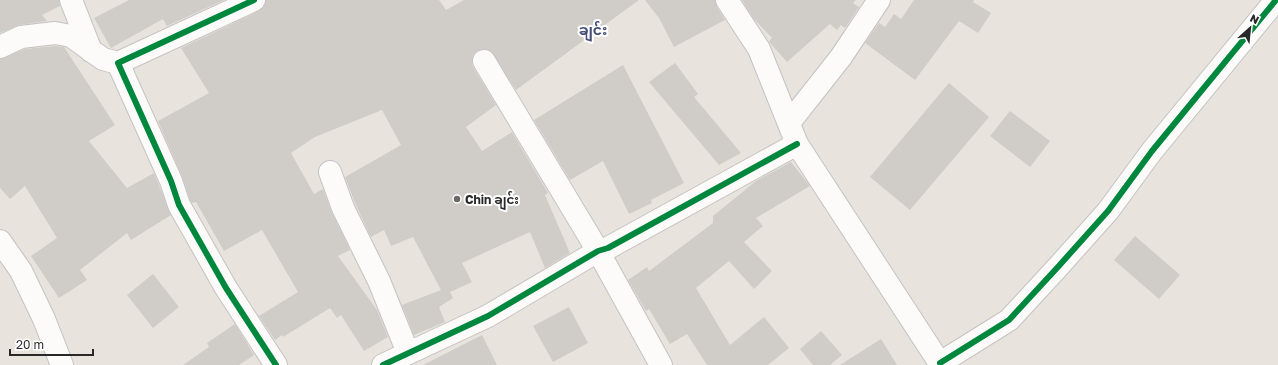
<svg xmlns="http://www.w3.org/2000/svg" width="1278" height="365" viewBox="0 0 1278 365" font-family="'Golos Text','Noto Sans Myanmar',sans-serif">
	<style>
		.building { fill: #d0cdc9 }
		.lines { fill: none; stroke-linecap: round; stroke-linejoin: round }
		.minor-casing { stroke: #c4c3c3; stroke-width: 24 }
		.tertiary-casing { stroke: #c4c3c3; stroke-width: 24 }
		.minor { stroke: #fcfbfa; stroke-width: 22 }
		.tertiary { stroke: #fcfbfa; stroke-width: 22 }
		.cycleway-casing { stroke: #fff; stroke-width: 8 }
		.cycleway { stroke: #00873e; stroke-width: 6 }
		.poi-dot { fill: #6b6967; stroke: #fff; stroke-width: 1.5 }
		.labels { text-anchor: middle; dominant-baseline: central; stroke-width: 4; stroke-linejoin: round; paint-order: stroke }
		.poi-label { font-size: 12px; font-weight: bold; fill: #282828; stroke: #fff; text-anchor: start }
		.quarter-label { font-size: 14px; font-weight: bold; fill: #474e7a; stroke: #fff }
	</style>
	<rect width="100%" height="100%" fill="#e8e3dd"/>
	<g class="building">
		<path d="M0,0H59L60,6L42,15L47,21L19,25L0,33Z"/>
		<path d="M129,0H224L167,26L163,19L111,48L94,18Z"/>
		<path d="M266,0H439L446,10L464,0H639L516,90L490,50L483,49L477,51L473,55L472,62L473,67L496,105L466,127L482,151L512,132L548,193L545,195L570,253L545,268L530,232L462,263L472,282L450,292L453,298L439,307L445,322L414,335L402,305L441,290L413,237L391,246L384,230L371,237L355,203L345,177L401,145L382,110L315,137L291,153L314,194L323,189L332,213L350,250L338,256L377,310L388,337L364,351L341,315L337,318L330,308L283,337L282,335L275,340L259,316L298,292L262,230L224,251L196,202L192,203L190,200L182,176L158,121L209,93L181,48L259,11L264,7Z"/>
		<path d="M645,0H715L717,7L725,20L674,47L659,18Z"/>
		<path d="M742,0H856L853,3L859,7L845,28L841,25L837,30L830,24L787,62L770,43L769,41L772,38L753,18Z"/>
		<path d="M914,0H974L973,2L991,13L978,33L959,21L915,80L865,43L879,23L885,27L894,14L901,19Z"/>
		<path d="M55,46L64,47L115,125L89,141L127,188L154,173L171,215L131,240L127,233L80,270L87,280L59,298L31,256L57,238L25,186L10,199L0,188V59L25,49Z"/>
		<path d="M675,63L698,94L694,97L741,153L719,165L649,82Z"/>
		<path d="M623,65L684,183L651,200L652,203L629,214L603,161L570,180L534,120Z"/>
		<path d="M949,83L989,117L910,210L870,177Z"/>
		<path d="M1010,111L1050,141L1030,167L990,136Z"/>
		<path d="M791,162L810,186L756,218L763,226L744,242L772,271L754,289L729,261L696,288L730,345L764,317L789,348L768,365H707L687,334L670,344L649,309L646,311L628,280L647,267L649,271L713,223V216L756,181Z"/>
		<path d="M1135,236L1180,275L1159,299L1114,260Z"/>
		<path d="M153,274L179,307L153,328L127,295Z"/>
		<path d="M569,307L588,343L553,362L533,326Z"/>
		<path d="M235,324L254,355L239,365H183L209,347L207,343Z"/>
		<path d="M821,331L842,355L830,365H813L800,349Z"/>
		<path d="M482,335L497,365H423Z"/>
		<path d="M881,339L897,365H840Z"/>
	</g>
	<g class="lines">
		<defs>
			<g id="minor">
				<path d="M71,0L91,51"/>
				<path d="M254,0L118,63L171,181L179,205L226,288L276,365"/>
				<path d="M0,47L21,37L55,33L71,36L103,59L118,63"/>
				<path d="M484,61L598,251L661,365"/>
				<path d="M789,123L841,57L879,0"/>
				<path d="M330,172L343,208L379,281L408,353"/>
				<path d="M0,241L21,271L44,319L62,365"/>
				<path d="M940,363L1009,320L1057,268L1108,211L1152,151L1276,0"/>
				<path d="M383,365L488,316L598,251L608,248L797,144"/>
			</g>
			<path id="tertiary" d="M727,0L759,49L797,144L941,365"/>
		</defs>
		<use href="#minor" class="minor-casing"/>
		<use href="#tertiary" class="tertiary-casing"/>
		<use href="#minor" class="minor"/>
		<use href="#tertiary" class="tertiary"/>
		<defs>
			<g id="cycleway">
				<path d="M254,0L118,63L171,181L179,205L226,288L276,365"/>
				<path d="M940,363L1009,320L1057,268L1108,211L1152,151L1276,0"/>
				<path d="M383,365L488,316L598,251L608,248L797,144"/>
			</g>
		</defs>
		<use href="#cycleway" class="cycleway-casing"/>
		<use href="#cycleway" class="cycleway"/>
	</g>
	<circle class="poi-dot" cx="457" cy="199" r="4"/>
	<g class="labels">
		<g class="poi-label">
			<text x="465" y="199">Chin ချင်း</text>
		</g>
		<g class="quarter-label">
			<text x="593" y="29">ချင်း</text>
		</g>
	</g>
	<g transform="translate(1250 28) rotate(27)" stroke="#ffffff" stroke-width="3" paint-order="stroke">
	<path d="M0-3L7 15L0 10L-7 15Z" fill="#282828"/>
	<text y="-6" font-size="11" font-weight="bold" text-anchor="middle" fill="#282828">N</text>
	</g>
	<path d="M10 349v6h83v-6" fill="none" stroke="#282828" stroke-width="2"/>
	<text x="16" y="349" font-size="12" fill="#282828" stroke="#ffffff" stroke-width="3" paint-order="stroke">20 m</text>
</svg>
